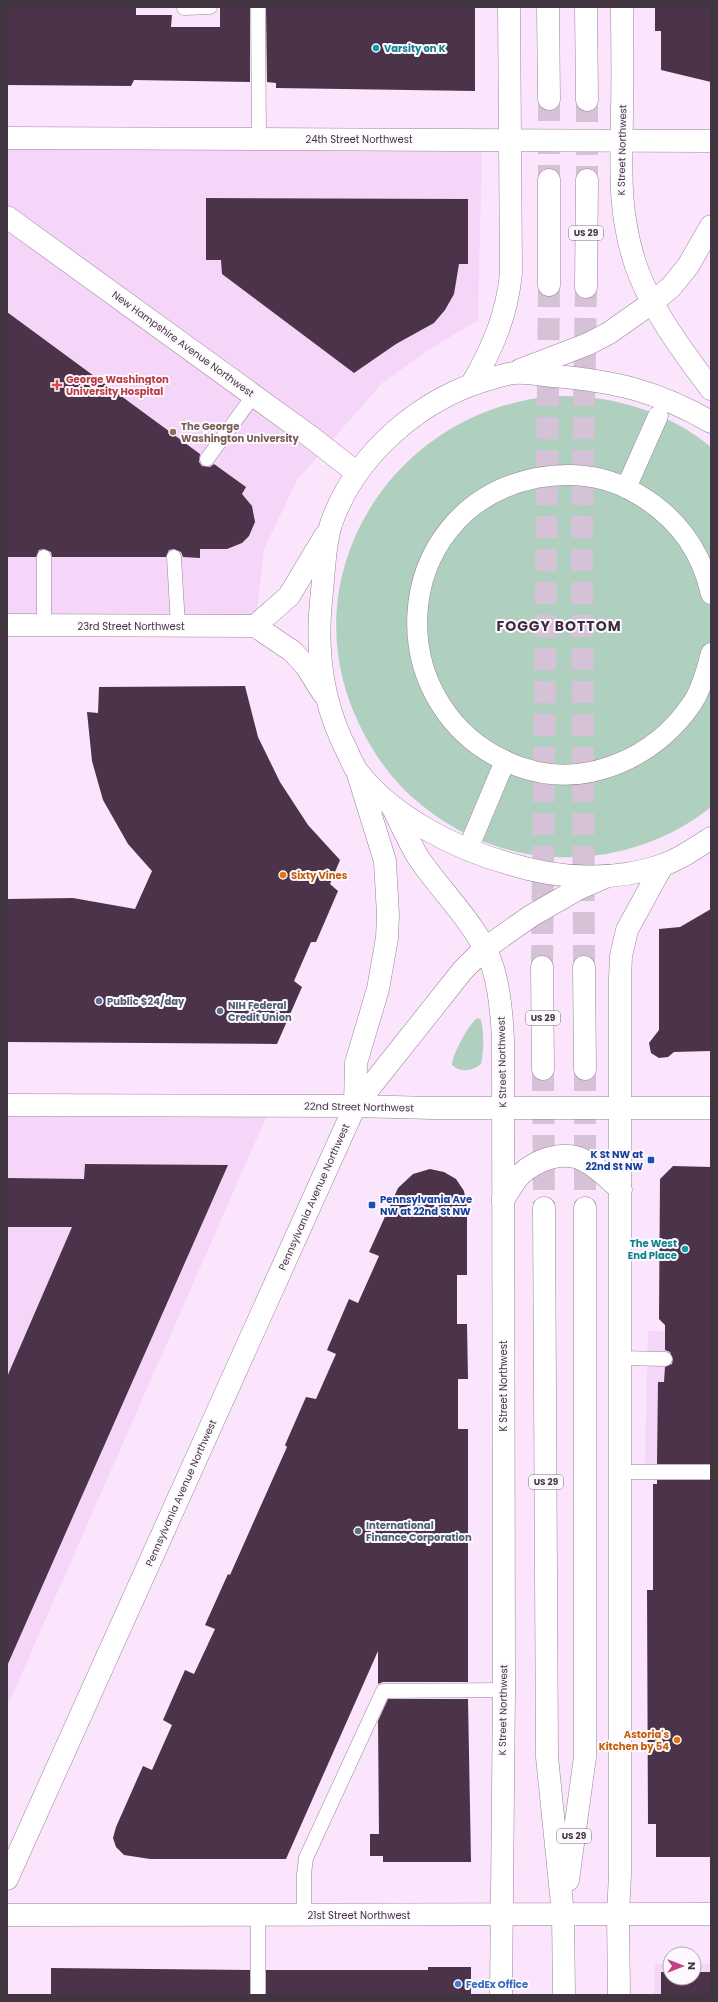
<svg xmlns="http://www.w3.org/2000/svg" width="718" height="2002" viewBox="0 0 718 2002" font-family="Poppins,sans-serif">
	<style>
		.built { fill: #f5d5f8 }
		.green { fill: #afd0be }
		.building { fill: #4b3449 }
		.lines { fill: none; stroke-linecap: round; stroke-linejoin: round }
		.trunk-tunnel { stroke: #d5c2d7; stroke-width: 22; stroke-dasharray: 22 11; stroke-linecap: butt }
		.service-casing { stroke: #9a829d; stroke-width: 15 }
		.pedestrian-casing { stroke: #9a829d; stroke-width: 21 }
		.minor-casing { stroke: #9a829d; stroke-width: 23 }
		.tertiary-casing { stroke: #9a829d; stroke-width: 23 }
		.secondary-casing { stroke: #9a829d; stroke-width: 23 }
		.primary-casing { stroke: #9a829d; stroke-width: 23 }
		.trunk-casing { stroke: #9a829d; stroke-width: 23 }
		.service { stroke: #fff; stroke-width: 14 }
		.pedestrian { stroke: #fff; stroke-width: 20 }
		.minor { stroke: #fff; stroke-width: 22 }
		.tertiary { stroke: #fff; stroke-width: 22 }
		.secondary { stroke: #fff; stroke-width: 22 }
		.primary { stroke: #fff; stroke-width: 22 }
		.trunk { stroke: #fff; stroke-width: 22 }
		.culture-dot { fill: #0f9aa8; stroke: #fdf8fe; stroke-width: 1.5 }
		.health-dot { fill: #e0444e; stroke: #fdf8fe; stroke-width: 1.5 }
		.education-dot { fill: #8d6e63; stroke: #fdf8fe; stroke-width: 1.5 }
		.food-dot { fill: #e8710a; stroke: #fdf8fe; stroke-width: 1.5 }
		.service-dot { fill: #5c6f8a; stroke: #fdf8fe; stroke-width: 1.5 }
		.transit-dot { fill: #1a4fb4; stroke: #fdf8fe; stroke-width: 1.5 }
		.shop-dot { fill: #3f7fe0; stroke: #fdf8fe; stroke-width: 1.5 }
		.labels { text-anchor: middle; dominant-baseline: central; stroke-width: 4; stroke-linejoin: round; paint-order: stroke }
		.shield { fill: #fdf8fe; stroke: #79707a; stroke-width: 1 }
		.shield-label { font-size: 9px; font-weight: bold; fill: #403541 }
		.culture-label { font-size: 10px; font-weight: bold; fill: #0d838f; stroke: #fdf8fe; text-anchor: start }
		.street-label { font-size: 10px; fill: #403541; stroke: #fdf8fe }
		.health-label { font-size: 10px; font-weight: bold; fill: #be3a42; stroke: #fdf8fe; text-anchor: start }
		.education-label { font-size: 10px; font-weight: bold; fill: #785e54; stroke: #fdf8fe; text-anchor: start }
		.food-label { font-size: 10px; font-weight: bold; fill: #c56008; stroke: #fdf8fe; text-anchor: start }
		.service-label { font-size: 10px; font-weight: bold; fill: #4e5e75; stroke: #fdf8fe; text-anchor: start }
		.transit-label { font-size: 10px; font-weight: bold; fill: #164399; stroke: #fdf8fe; text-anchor: end }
		.shop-label { font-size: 10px; font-weight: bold; fill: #366cbe; stroke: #fdf8fe; text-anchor: start }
		.district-label { font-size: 14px; font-weight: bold; letter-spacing: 1px; fill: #3f2b42; stroke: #fdf8fe }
	</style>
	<rect width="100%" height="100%" fill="#fae5fc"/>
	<g class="built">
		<path d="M482,146L478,320L430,349L382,383L297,480L264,549L255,626L7,625V148Z"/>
		<path d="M7,1105L271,1106L7,1707Z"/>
		<path d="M648,1331L711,1333V1464H645Z"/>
		<path d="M655,1964H670V1978H694V1964H711V1995H654Z"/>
	</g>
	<g class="green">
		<path d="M556,396C613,395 667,411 711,447V807C666,843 610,860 553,857C507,854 464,838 428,810C398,788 376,759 360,726C286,576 394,408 556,396Z"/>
		<path d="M478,1018L481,1020C484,1034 484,1050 481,1064C473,1071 460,1073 452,1065C451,1057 470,1021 478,1018Z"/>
	</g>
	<g class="building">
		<path d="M7,7H136V15H172L171,27H220V7H250V82L134,80L131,86L7,85Z"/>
		<path d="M266,7H475V91L276,88V83L267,82Z"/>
		<path d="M655,7H711V82L661,70V31H655Z"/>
		<path d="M206,198L468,199V264H459L454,294L445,310L434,323L396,344L354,373L222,274L221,260H206Z"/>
		<path d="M7,312L200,454L199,462L202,466L210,467L214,464L246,487L242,494L252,506L255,522L249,536L242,543L227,549H200V558L183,557L181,552L174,549L169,550L166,557H52L51,552L44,549L39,550L36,557H7Z"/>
		<path d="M245,686L258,737L280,782L308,825L340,860L330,884L338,891L316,942H311L294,981L302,987L277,1044L7,1042V899L73,898L135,909L152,871L128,844L103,800L92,761L87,712L98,713L99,687Z"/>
		<path d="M711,909V1051L674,1052L668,1057L659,1058L651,1053L649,1043L659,1030V929L680,927Z"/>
		<path d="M85,1164L228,1165L7,1666V1377L72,1227H7V1178L84,1179Z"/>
		<path d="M673,1166L711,1167V1464H657L658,1382H664L665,1367L672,1364L673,1359L670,1352L665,1350V1325L659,1319L660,1179Z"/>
		<path d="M430,1169L444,1172L456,1179L464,1191L467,1207V1275H457V1324H467L468,1379H458V1429H468V1682H383L378,1684V1651L286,1859H150L124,1855L116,1847L113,1838L116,1827L143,1766L152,1770L172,1725L163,1720L185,1670L194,1674L215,1629L205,1625L228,1574L230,1575L287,1447L285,1445L306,1397L316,1399L336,1354L327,1350L349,1299L358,1303L379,1256L369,1252L398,1188L413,1174Z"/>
		<path d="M657,1480H711V1857H656V1824H648L647,1590H653V1484H657Z"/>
		<path d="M388,1699H468L471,1862H383V1856H370V1834H379L378,1721Z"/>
		<path d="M428,1967H471V1995H266V1970H428Z"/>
		<path d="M51,1968L250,1970V1995H51Z"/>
		<path d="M661,1972H670V1978H694V1972H711V1995H661Z"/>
	</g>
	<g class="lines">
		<g class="trunk-tunnel">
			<path d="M549,99V180"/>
			<path d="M587,100V180"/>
			<path d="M542,967L549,285"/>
			<path d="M584,967L582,535L586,287"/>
			<path d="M543,1069L544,1208"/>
			<path d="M585,1069V1208"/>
		</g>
		<defs>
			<g id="service">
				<path d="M258,7L259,139"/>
				<path d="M184,8L210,7"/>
				<path d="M207,459L254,395"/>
				<path d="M44,557V625"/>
				<path d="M174,557L178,626"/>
				<path d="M621,1358L665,1359"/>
				<path d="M620,1472H711"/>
				<path d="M258,1915V1995"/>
				<path d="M304,1915V1874L306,1858L383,1691L504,1690"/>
			</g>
			<g id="pedestrian">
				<path d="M626,488L658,416"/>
				<path d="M711,594C701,549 674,514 634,492C604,475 569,472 536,478C385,509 376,715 520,767C585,790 656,758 693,702C702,688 707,669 711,653"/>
				<path d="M473,837L505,761"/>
			</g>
			<path id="minor" d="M7,138L711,141"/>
			<g id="tertiary">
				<path d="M7,1105L355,1106"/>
				<path d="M7,1915L711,1914"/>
			</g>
			<path id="secondary" d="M7,217L311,437L357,473"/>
			<g id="primary">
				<path d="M622,7C622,40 623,74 622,107C622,163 617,204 634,260C648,305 683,352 711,389"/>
				<path d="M520,370L588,344L609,333L653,302L671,287L688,266L711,226"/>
				<path d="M472,384C493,347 507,315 511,273L509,7"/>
				<path d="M711,422C657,391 615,381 553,376C541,375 527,372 515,373C508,373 500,376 493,378C422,397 356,453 331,524C324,546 324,577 321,601C316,652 323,705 347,751C350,758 353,765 357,771C392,817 456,849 510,864C559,879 614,882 663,865C680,859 696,848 711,838"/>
				<path d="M7,625L255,626L292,651L306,666L323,693"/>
				<path d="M255,626L289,596L325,536"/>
				<path d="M393,808C401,824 409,842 418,857C441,892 480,927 493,968C500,991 502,1017 503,1040L504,1690L501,1995"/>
				<path d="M355,1106L432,1108H711"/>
				<path d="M355,1106L356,1063L378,989L387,938L388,915L385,861L358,774"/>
				<path d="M503,1200C509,1191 514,1181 521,1174C535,1161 560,1151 579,1158C595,1165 608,1178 621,1190"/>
				<path d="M7,1879L355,1106L463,970L484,949L531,916L578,889L608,876"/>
				<path d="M619,1995L618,1914L620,1874V978L621,956L627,930L662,866"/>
			</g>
			<g id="trunk">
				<path d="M548,7L549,99"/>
				<path d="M586,7L587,100"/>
				<path d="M549,180V285"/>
				<path d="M586,287L587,180"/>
				<path d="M542,967L543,1069"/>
				<path d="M584,967L585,1069"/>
				<path d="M544,1208L547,1757L563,1914L564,1995"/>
				<path d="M568,1880L585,1757V1208"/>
			</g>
		</defs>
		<use href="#service" class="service-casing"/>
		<use href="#pedestrian" class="pedestrian-casing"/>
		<use href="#minor" class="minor-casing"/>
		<use href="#tertiary" class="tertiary-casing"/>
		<use href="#secondary" class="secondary-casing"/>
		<use href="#primary" class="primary-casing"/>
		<use href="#trunk" class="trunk-casing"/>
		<use href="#service" class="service"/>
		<use href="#pedestrian" class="pedestrian"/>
		<use href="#minor" class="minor"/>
		<use href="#tertiary" class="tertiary"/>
		<use href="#secondary" class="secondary"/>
		<use href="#primary" class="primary"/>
		<use href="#trunk" class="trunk"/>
	</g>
	<g class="culture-dot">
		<circle cx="376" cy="48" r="4"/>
		<circle cx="685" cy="1249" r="4"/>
	</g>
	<path class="health-dot" d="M55 379h4v4h4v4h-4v4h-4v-4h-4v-4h4z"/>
	<circle class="education-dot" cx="173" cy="432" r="4"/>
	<g class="food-dot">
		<circle cx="283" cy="875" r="4"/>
		<circle cx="677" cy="1740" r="4"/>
	</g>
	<g class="service-dot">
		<circle cx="99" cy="1001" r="4"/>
		<circle cx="220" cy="1011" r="4"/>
		<circle cx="358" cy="1531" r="4"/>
	</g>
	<g class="transit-dot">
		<rect x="647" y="1156" width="8" height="8" rx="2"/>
		<rect x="368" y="1201" width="8" height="8" rx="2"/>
	</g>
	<circle class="shop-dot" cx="458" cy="1984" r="4"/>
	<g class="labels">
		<g class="shield">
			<rect x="569" y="226" width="34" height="14" rx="3"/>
			<rect x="526" y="1011" width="34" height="14" rx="3"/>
			<rect x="529" y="1475" width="34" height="14" rx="3"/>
			<rect x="557" y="1829" width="34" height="14" rx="3"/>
		</g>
		<g class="shield-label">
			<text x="586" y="233">US 29</text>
			<text x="543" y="1018">US 29</text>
			<text x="546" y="1482">US 29</text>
			<text x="574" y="1836">US 29</text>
		</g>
		<g class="culture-label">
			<text x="384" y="48">Varsity on K</text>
			<text x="677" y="1243" text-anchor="end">The West<tspan x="677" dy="12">End Place</tspan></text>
		</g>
		<g class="street-label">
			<text x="359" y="139">24th Street Northwest</text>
			<text transform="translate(622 150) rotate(-89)">K Street Northwest</text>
			<text transform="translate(183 344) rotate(36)">New Hampshire Avenue Northwest</text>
			<text x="131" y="626">23rd Street Northwest</text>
			<text transform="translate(502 1062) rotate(-91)">K Street Northwest</text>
			<text transform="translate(359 1107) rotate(1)">22nd Street Northwest</text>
			<text transform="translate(314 1197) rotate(-66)">Pennsylvania Avenue Northwest</text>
			<text transform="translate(503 1386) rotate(-90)">K Street Northwest</text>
			<text transform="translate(181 1493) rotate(-66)">Pennsylvania Avenue Northwest</text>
			<text transform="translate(503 1710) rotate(-89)">K Street Northwest</text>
			<text x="359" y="1915">21st Street Northwest</text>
		</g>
		<g class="health-label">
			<text x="66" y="379">George Washington<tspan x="66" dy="12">University Hospital</tspan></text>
		</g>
		<g class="education-label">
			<text x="181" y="426">The George<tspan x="181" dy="12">Washington University</tspan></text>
		</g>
		<g class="food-label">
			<text x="291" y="875">Sixty Vines</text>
			<text x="669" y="1734" text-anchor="end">Astoria's<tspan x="669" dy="12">Kitchen by 54</tspan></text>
		</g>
		<g class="service-label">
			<text x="107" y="1001">Public $24/day</text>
			<text x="228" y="1005">NIH Federal<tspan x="228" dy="12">Credit Union</tspan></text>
			<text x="366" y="1525">International<tspan x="366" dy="12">Finance Corporation</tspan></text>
		</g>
		<g class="transit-label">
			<text x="643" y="1154">K St NW at<tspan x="643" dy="12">22nd St NW</tspan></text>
			<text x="380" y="1199" text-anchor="start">Pennsylvania Ave<tspan x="380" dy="12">NW at 22nd St NW</tspan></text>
		</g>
		<g class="shop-label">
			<text x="466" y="1984">FedEx Office</text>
		</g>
		<g class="district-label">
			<text x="559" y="626">FOGGY BOTTOM</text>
		</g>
	</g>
	<rect width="718" height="2002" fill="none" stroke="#403541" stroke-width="16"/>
	<g transform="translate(682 1966) rotate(90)"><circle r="19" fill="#fdf8fe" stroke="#b1aab2"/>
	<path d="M0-3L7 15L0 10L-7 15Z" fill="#c44084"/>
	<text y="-6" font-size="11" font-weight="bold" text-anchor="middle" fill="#403541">N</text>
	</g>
</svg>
